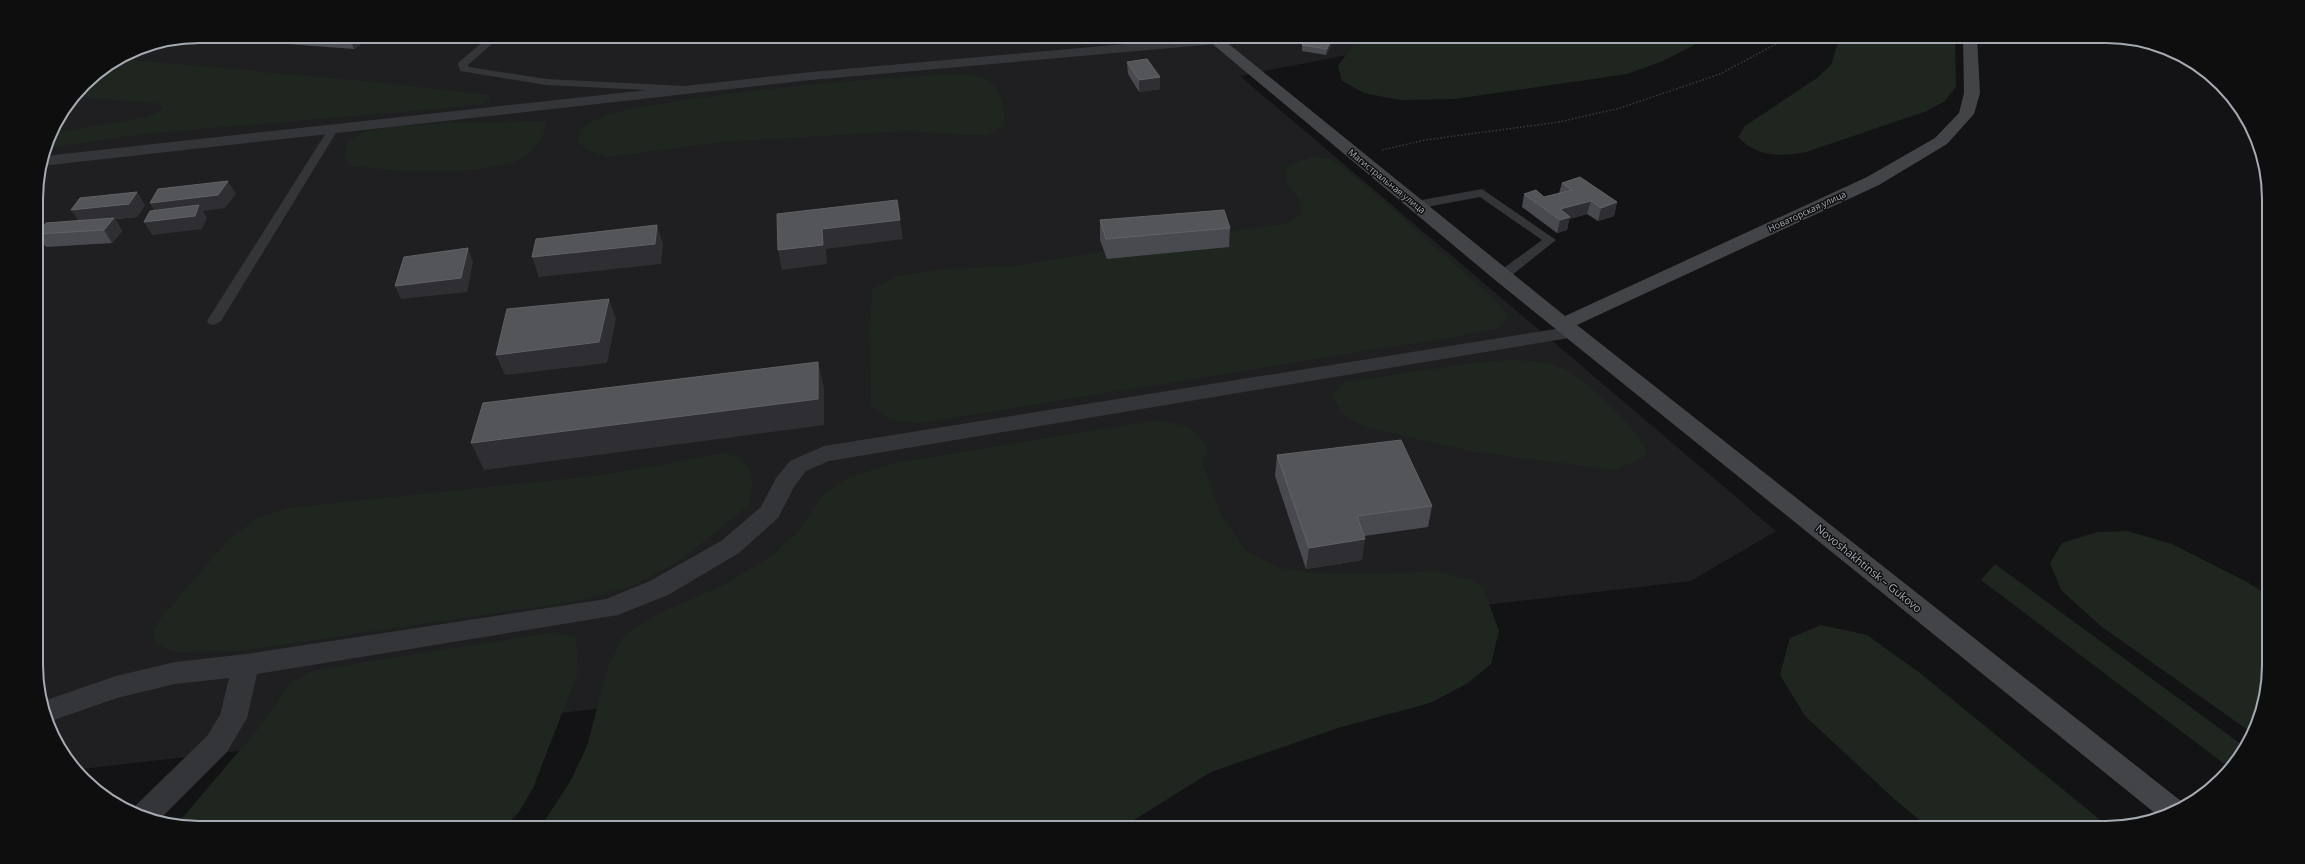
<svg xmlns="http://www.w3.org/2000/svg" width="2305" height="864" viewBox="0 0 2305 864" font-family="'Open Sans',sans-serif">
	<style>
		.built { fill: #1f1f21 }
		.green { fill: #1f2620 }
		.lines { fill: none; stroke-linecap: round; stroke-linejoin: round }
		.path { stroke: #3a3b3f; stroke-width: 1.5; stroke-dasharray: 1.5 2; stroke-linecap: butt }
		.lane { fill: #343539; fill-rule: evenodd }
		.street { fill: #343539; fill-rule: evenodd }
		.secondary { fill: #424448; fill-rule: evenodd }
		.wall { fill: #494a4f }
		.shaded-wall { fill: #2f2f33 }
		.building { fill: #535559; stroke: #606267 }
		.labels { text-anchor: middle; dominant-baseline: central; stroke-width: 3; stroke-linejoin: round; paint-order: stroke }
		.far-street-label { font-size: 9px; fill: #a5aab3; stroke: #0e0e0f }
		.street-label { font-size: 11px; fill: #a5aab3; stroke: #0e0e0f }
		.rim { fill: none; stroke: #a5aab3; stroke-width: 2 }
	</style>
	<rect width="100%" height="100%" fill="#131214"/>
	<path class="built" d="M199,36H1444L1240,76L1776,531L1691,581L74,770L53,737L39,697L36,188L53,127L91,77L137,48Z"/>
	<g class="green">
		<path d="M1373,36H1712L1663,61L1627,74L1455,99L1399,100L1364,93L1342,81L1338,66L1353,45Z"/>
		<path d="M1840,36H1955L1956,87L1945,101L1927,111L1806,152C1781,157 1757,157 1738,137L1745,126L1817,78L1831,65Z"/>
		<path d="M120,59L385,83L489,95L490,100L482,105L143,134L47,148L51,133L146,117L156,113L163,107L155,103L76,97L91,77Z"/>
		<path d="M949,74C958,75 968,74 977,76C1000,81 1006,106 1004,126L988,135H965L908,131L721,142L607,157L587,150L578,141L580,130C603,110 642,107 672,102C764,87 856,80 949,74Z"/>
		<path d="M545,121V131C540,139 533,151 524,157C494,177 389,171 352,166L345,158L347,142L363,132L391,127L444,123Z"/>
		<path d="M1312,157L1331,159L1365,185L1493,298L1509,317L1499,328L1453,337L920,423L891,420L871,405L870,329L872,289L897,276L946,269L1013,266L1287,223L1303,214L1299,200L1287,183L1286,167Z"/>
		<path d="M1507,360C1563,360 1577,372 1615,411C1628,424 1639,435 1647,451L1642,458L1614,470L1470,451L1365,427C1349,419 1337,412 1333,394L1345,382L1473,363Z"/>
		<path d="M1153,421C1180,423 1194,424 1208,450L1202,462L1221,515L1245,550L1280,568L1324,574H1386L1434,571L1473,580L1484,590L1499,631L1491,664L1468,683L1430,703L1338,728L1211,772L1134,820L1126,828H540L571,780L587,746L608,667L624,635L660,613L724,585L772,556L798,531L824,494L849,477L895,463Z"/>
		<path d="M725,453L741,458L749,469L753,485L748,506L682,559L635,585L578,601L240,651L175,652L154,643V631L160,619L227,541L257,518L288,508L603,475Z"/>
		<path d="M2127,531L2172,544L2247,582L2269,596C2269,641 2274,692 2252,733L2102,627L2061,590L2050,563L2062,543L2097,532Z"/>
		<path d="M1995,564L2245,747L2231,769L1981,580Z"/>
		<path d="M1821,625L1867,635L1920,673L2110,828H1929L1892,797L1805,716L1780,675L1790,638Z"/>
		<path d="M555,632L576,637L578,672L533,788L519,812L504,828H199L177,824L263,723L291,682L315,670Z"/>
	</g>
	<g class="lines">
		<path class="path" d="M1382,150L1425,140L1559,122L1620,108L1720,74L1791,36"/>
		<g class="lane">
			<path d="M490,36H501L468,65L469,67L546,79L685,86L690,89L685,92L546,85L460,71L458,64L459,62Z"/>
			<path d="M334,125L339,128L221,321L214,325L209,324L207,321L329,128Z"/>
			<path d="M1482,189L1556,240L1507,279L1502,280L1496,276L1497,273L1542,240L1480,197L1416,209L1410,205L1416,201Z"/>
		</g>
		<g class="street">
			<path d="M1214,36H1269L1262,40L811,80L42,166L45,156L811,72Z"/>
			<path d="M1574,326L1581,328L1584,332L1581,336L829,461L806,471L794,487L778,518L739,553L668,595L618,615L257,674L247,718L227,752L158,821L147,819L130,811L207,736L220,715L229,678L175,684L117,698L48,722L41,702L116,676L175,662L246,654L606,599L650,581L721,541L761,507L776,478L790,461L824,446Z"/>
		</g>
		<path class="secondary" d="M1203,36H1219L1565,316L1867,177L1935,138L1959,113L1964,93L1963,36H1977L1980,93L1974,114L1947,144L1879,185L1577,325L2186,805L2161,818L1495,280Z"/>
	</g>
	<g class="wall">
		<path d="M199,36H372L354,49L196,37Z"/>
		<path d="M1332,37V43L1326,55L1302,51V45Z"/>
		<path d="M1127,62L1160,77V89L1139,92L1128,74Z"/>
		<path d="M1562,183L1617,202L1614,216L1598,221L1587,214L1569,219L1567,230L1557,233L1522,207L1524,194L1544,197L1559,193Z"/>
		<path d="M145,205L137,217L115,219L122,231L112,243L46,247L37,234L78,221Z"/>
		<path d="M1100,220L1230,228L1229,247L1107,259L1100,240Z"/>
		<path d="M1277,455L1432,506L1428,527L1364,536L1362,560L1306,569L1275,476Z"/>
	</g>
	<g class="shaded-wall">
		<path d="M348,36H372L354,49Z"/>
		<path d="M1332,37V43L1326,55L1327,49Z"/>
		<path d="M1160,77V89L1139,92V80Z"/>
		<path d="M228,181L236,194L225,208L203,211L207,218L202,229L152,235L144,222L157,216L150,203Z"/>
		<path d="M137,192L145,205L137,217L115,219L122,231L112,243L104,230L80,223L71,210Z"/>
		<path d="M1591,201L1587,214L1569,219L1567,230L1557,233L1560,220V209Z"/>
		<path d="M1617,202L1614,216L1598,221L1601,208Z"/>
		<path d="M900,220L903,239L826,249L827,264L782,270L778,250L822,229Z"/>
		<path d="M657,225L663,244L661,264L539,277L532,257Z"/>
		<path d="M468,248L473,262L467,292L401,299L395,286Z"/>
		<path d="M609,299L616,319L607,363L505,375L496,355Z"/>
		<path d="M818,362L824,388V425L484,470L471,443Z"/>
		<path d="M1365,539L1362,560L1306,569L1309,548Z"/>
	</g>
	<g class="building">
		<path d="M1307,36H1326L1332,37L1327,49L1302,45Z"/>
		<path d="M1147,59L1160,77L1139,80L1127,62Z"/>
		<path d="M1580,177L1617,202L1601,208L1591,201L1560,209L1570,217L1560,220L1524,194L1536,190L1544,197L1572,190L1562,183Z"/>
		<path d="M228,181L218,195L150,203L158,189Z"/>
		<path d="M137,192L129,204L71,210L80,198Z"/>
		<path d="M897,200L900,220L822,229L823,245L778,250L777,214Z"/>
		<path d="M199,205L195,216L144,222L150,211Z"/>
		<path d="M1224,210L1230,228L1106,239L1100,220Z"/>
		<path d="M114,218L104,230L37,234L46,223Z"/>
		<path d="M657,225L655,244L532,257L536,239Z"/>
		<path d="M468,248L461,278L395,286L404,257Z"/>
		<path d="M609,299L599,342L496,355L507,309Z"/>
		<path d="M818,362V399L471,443L483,403Z"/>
		<path d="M1401,440L1432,506L1357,516L1365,539L1309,548L1277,455Z"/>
	</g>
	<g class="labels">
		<g class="far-street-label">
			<text transform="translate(1387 181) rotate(39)">Магистральная улица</text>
			<text transform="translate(1807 211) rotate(-25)">Новаторская улица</text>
		</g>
		<g class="street-label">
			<text transform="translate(1869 568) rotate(39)">Novoshakhtinsk – Gukovo</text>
		</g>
	</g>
	<path d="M0 0H2305V864H0ZM199 43H2106A156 156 0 0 1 2262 199V665A156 156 0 0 1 2106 821H199A156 156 0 0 1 43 665V199A156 156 0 0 1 199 43Z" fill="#0e0e0f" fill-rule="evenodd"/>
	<path class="rim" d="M199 43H2106A156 156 0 0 1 2262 199V665A156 156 0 0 1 2106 821H199A156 156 0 0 1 43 665V199A156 156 0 0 1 199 43Z"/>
</svg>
